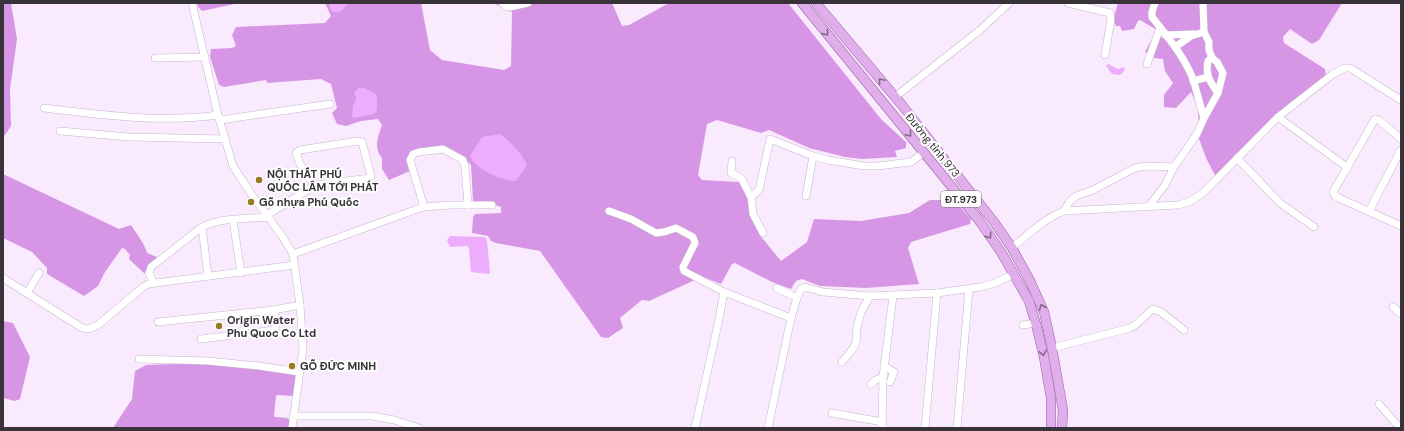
<svg xmlns="http://www.w3.org/2000/svg" width="1404" height="431" viewBox="0 0 1404 431" font-family="'DM Sans',sans-serif">
	<style>
		.forest { fill: #d796e5 }
		.water { fill: #eeacfc }
		.lines { fill: none; stroke-linecap: round; stroke-linejoin: round }
		.minor-casing { stroke: #c5b6c9; stroke-width: 8 }
		.major-casing { stroke: #9861a4; stroke-width: 10 }
		.minor { stroke: #fff; stroke-width: 7 }
		.major { stroke: #e0afeb; stroke-width: 9 }
		.oneway { stroke: #846a89 }
		.poi-dot { fill: #987a22; stroke: #fdfdfd; stroke-width: 1.5 }
		.labels { text-anchor: middle; dominant-baseline: central; stroke-width: 4; stroke-linejoin: round; paint-order: stroke }
		.shield { fill: #fdfdfd; stroke: #736f74; stroke-width: 1 }
		.shield-label { font-size: 10px; font-weight: bold; fill: #383239 }
		.street-label { font-size: 11px; fill: #383239; stroke: #fdfdfd }
		.poi-label { font-size: 11px; font-weight: bold; fill: #383239; stroke: #fdfdfd; text-anchor: start }
	</style>
	<rect width="100%" height="100%" fill="#f9eafd"/>
	<g class="forest">
		<path d="M3,3H11L17,39L10,89L11,126L5,135L3,136Z"/>
		<path d="M197,3H239L202,11L198,7Z"/>
		<path d="M325,3H421L430,50L442,60L504,70L511,66L512,12L493,3H612L622,26L629,25L669,3H788L881,119L906,142V148L895,151L897,157L862,159L845,157L809,148L769,130L761,133L717,120L707,124L698,175L702,180L738,182L744,185L751,206V215L759,234L781,261L807,242L814,219L861,221L909,213L930,200H954L971,219L970,224L911,242L908,248L919,284L866,288L820,286L802,279L796,281L791,289L772,282L735,263L732,264L721,284L698,275L695,280L649,301L642,300L620,318L623,328L608,338L601,337L540,251L496,243L491,241L488,236L472,233L473,217L475,214L501,213V207L492,204L473,202L471,165C451,144 440,150 414,152L410,171L389,180L382,169V158C373,148 378,137 382,125L378,119L361,121L346,126L337,124L332,113L337,108L331,84L321,79L267,83L266,80L224,87L219,85L210,57L211,49L232,48L236,46L232,35L236,27L325,23L331,16Z"/>
		<path d="M1118,3H1342L1319,40L1312,44L1290,29L1283,37L1284,43L1325,69L1326,76L1219,173L1215,175L1207,160L1199,139L1198,107L1191,92L1176,108L1164,107V95L1173,83L1165,71L1163,59L1154,58L1145,52L1157,30L1140,20L1138,21L1134,29L1122,31L1120,26H1116L1113,20Z"/>
		<path d="M3,174L119,229L131,225C137,235 144,242 147,253L157,257V260L147,273H144L129,259L130,255L125,249L122,248L105,272L98,286L84,296L47,274V268L32,252L3,238Z"/>
		<path d="M3,321L13,323L30,357L20,399L15,401L3,398Z"/>
		<path d="M207,363L296,373L294,395L293,396L277,395L276,396L274,415L275,417L287,418L289,420V428H113L132,399L135,371L146,365Z"/>
	</g>
	<g class="water">
		<path d="M329,3H348C343,9 340,15 331,11Z"/>
		<path d="M1108,64L1118,69L1124,67L1125,70L1120,75L1112,74L1106,66Z"/>
		<path d="M358,88H364L377,95V110L374,114L354,118L352,117L353,105L357,98L354,94Z"/>
		<path d="M500,134C511,142 521,152 527,165L516,181C504,182 474,168 470,156L482,137Z"/>
		<path d="M450,236L485,237L487,240L490,273L489,274L471,272L469,248L467,246L450,247L447,240Z"/>
	</g>
	<g class="lines">
		<defs>
			<g id="minor">
				<path d="M192,3L218,115L233,166L252,195L282,236L293,254L300,305L303,349L292,428"/>
				<path d="M502,3L507,7H510L528,3"/>
				<path d="M1068,3L1110,13L1111,19L1105,55"/>
				<path d="M1203,3L1204,32L1209,42V50L1212,58L1217,62L1223,73L1218,93L1204,118"/>
				<path d="M1165,35L1194,34"/>
				<path d="M1175,47L1191,36L1204,32"/>
				<path d="M1212,57L1208,61C1205,75 1210,82 1218,93"/>
				<path d="M155,58L205,57"/>
				<path d="M1147,64L1160,28"/>
				<path d="M1193,81L1208,77"/>
				<path d="M895,97L980,30L1009,3"/>
				<path d="M44,108C102,115 160,123 218,115"/>
				<path d="M1278,117L1348,168"/>
				<path d="M220,120L330,104"/>
				<path d="M60,131L129,137L225,139"/>
				<path d="M1401,139L1379,120L1375,119L1333,192L1335,196L1339,198L1401,226"/>
				<path d="M1237,158L1280,203L1314,227"/>
				<path d="M732,161L731,173L741,178L751,197L753,214L763,233"/>
				<path d="M806,196L813,156"/>
				<path d="M751,197L759,190L770,139L813,156L828,160L864,166H878L911,162L924,152"/>
				<path d="M1149,206L1165,185L1174,167L1197,134L1204,118C1200,105 1197,92 1193,79C1184,56 1167,36 1152,17V12L1155,3"/>
				<path d="M424,207L410,160L413,154L419,152L443,149L463,160L465,167L468,205"/>
				<path d="M609,211L631,219L656,233L664,232L676,228L693,237L695,243L683,267L684,271L724,292"/>
				<path d="M1064,211L1070,201L1076,196L1093,190L1135,168L1147,166L1174,167"/>
				<path d="M1369,211L1401,150"/>
				<path d="M267,215L316,185L370,178L371,176L362,142L358,141L300,150L296,153L300,164L314,185"/>
				<path d="M233,220L241,273"/>
				<path d="M202,227L208,276"/>
				<path d="M1012,248C1028,234 1044,219 1064,211L1178,205L1189,202L1203,193L1278,117L1333,74L1345,68H1350L1401,100"/>
				<path d="M293,254L423,207L450,205H492"/>
				<path d="M3,278L82,328C89,330 92,328 98,325L143,287L148,284L295,265"/>
				<path d="M153,282L149,273L151,267L202,227C222,217 247,219 269,217"/>
				<path d="M777,288L797,298"/>
				<path d="M27,293L39,273"/>
				<path d="M1393,307L1401,314"/>
				<path d="M158,322L274,310L300,305"/>
				<path d="M1023,325L1036,323"/>
				<path d="M201,339L275,330L276,326L274,310"/>
				<path d="M1052,348L1130,328C1139,324 1145,315 1153,309L1161,312L1184,330"/>
				<path d="M139,359L208,361L259,366L299,372"/>
				<path d="M842,362C850,352 860,344 856,331L861,312L870,296"/>
				<path d="M884,366L894,372L890,382"/>
				<path d="M871,384L876,380L883,377"/>
				<path d="M1379,404L1400,428"/>
				<path d="M832,413L883,422"/>
				<path d="M294,416H373L394,420L419,428"/>
				<path d="M695,428L718,324L724,292L791,318"/>
				<path d="M768,428L791,318L797,298L801,289L805,287L823,292L870,296L937,293L980,287L995,283L1014,274"/>
				<path d="M882,428L883,377L893,296"/>
				<path d="M925,428L937,293"/>
				<path d="M957,428L969,289"/>
			</g>
			<g id="major">
				<path d="M802,3L978,219L1001,252L1029,301L1037,328L1044,357L1051,398V428"/>
				<path d="M816,3L901,104L994,222L1012,248L1030,281L1044,312L1052,348L1063,410L1062,428"/>
			</g>
		</defs>
		<use href="#minor" class="minor-casing"/>
		<use href="#major" class="major-casing"/>
		<use href="#minor" class="minor"/>
		<use href="#major" class="major"/>
	</g>
	<defs><path id="oneway-chevron" d="M-2-3.5L2.5 0L-2 3.5" fill="none" stroke-width="1.6" stroke-linecap="round" stroke-linejoin="round"/></defs>
	<g class="oneway">
		<use href="#oneway-chevron" transform="translate(826 33) rotate(51)"/>
		<use href="#oneway-chevron" transform="translate(881 81) rotate(-130)"/>
		<use href="#oneway-chevron" transform="translate(909 134) rotate(50)"/>
		<use href="#oneway-chevron" transform="translate(989 236) rotate(55)"/>
		<use href="#oneway-chevron" transform="translate(1042 307) rotate(-113)"/>
		<use href="#oneway-chevron" transform="translate(1043 353) rotate(78)"/>
	</g>
	<g class="poi-dot">
		<circle cx="259" cy="180" r="4"/>
		<circle cx="251" cy="202" r="4"/>
		<circle cx="219" cy="326" r="4"/>
		<circle cx="292" cy="366" r="4"/>
	</g>
	<g class="labels">
		<rect class="shield" x="941" y="191" width="40" height="16" rx="3"/>
		<g class="shield-label">
			<text x="961" y="199">ĐT.973</text>
		</g>
		<g class="street-label">
			<text transform="translate(933 145) rotate(51)">Đường tỉnh 973</text>
		</g>
		<g class="poi-label">
			<text x="267" y="174">NỘI THẤT PHÚ<tspan x="267" dy="13">QUỐC LÂM TỚI PHÁT</tspan></text>
			<text x="259" y="202">Gỗ nhựa Phú Quốc</text>
			<text x="227" y="320">Origin Water<tspan x="227" dy="13">Phu Quoc Co Ltd</tspan></text>
			<text x="300" y="366">GỖ ĐỨC MINH</text>
		</g>
	</g>
	<rect width="1404" height="431" fill="none" stroke="#383239" stroke-width="8"/>
</svg>
